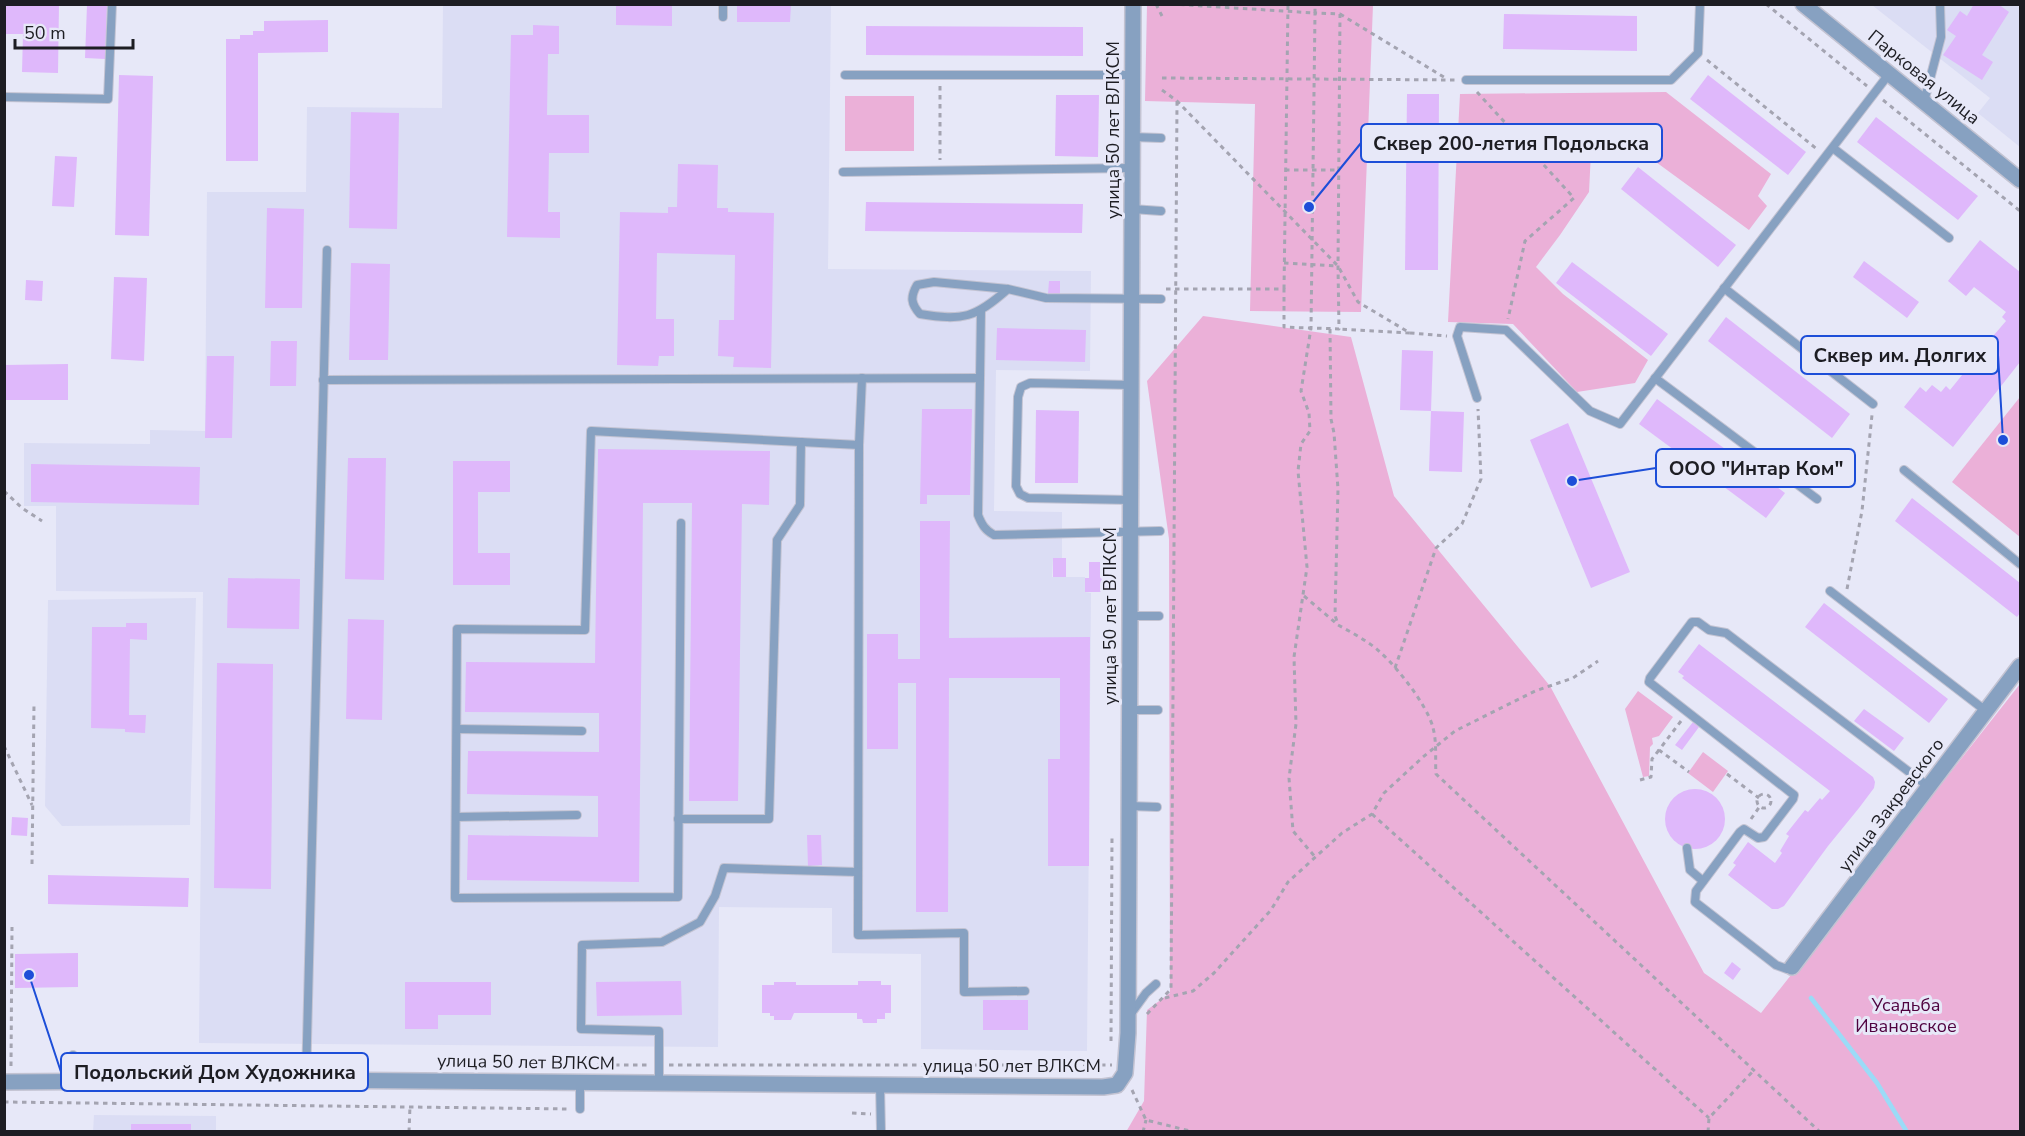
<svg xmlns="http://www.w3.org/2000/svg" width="2025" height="1136" viewBox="0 0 2025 1136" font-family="'Nunito Sans',sans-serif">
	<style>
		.built { fill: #dbddf4 }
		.green { fill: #ebb0d8 }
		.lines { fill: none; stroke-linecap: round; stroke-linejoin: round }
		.stream { stroke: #9bdbf7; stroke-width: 4.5 }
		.building { fill: #dfb8fb }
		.service-casing { stroke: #c3c3d2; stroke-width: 10 }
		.minor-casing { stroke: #c3c3d2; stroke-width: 18 }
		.path { stroke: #a4a4b1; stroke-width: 3; stroke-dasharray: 4.5 4.5; stroke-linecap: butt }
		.service { stroke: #87a1c1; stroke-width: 8 }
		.minor { stroke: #87a1c1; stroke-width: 15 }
		.labels { text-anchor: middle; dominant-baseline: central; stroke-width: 6; stroke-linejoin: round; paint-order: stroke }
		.street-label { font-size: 18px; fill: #1d1d23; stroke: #e7e8f8 }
		.park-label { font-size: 18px; fill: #4f023f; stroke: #e7e8f8 }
		.leader { fill: none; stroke: #1d4ed8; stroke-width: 2 }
		.callout-dot { fill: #1d4ed8; stroke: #e7e8f8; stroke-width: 2 }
		.callout { fill: #e7e8f8; stroke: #1d4ed8; stroke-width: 2 }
		.callout-label { font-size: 20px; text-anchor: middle; font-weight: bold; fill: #1d1d23 }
	</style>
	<rect width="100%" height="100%" fill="#e7e8f8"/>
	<g class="built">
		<path d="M443,5H831L828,269L1091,271L1090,371L996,370L994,511L1062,512V558H1053L1052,577H1085V592L1091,593L1087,1051L921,1049V954L832,953V908L719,907L718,1047L199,1043L203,592L56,591V506H24V443L150,444V430L205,431L207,192H306L307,107L442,108Z"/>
		<path d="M1872,5H2020V147L1978,113L1990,98Z"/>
		<path d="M196,598L190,825L62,826L45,806L48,600Z"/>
		<path d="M94,1115L216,1116V1131L93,1132Z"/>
	</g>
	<g class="green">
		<path d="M1147,5H1373L1361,312L1250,311L1255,104L1145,101Z"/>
		<path d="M1666,92L1771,174L1758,196L1767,206L1749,230L1634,146L1591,152L1589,192L1560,235L1536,267L1563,294L1648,360L1635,383L1577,392L1513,324L1448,322L1460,94Z"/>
		<rect x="845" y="96" width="69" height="55"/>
		<path d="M1203,316L1351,337L1394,496L1550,686L1704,973L1761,1013L2020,684V1131L1126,1132L1144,1101L1147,1010L1170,993L1169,539L1147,381Z"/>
		<path d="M2020,397V537L1952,482Z"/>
		<path d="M1638,691L1673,717L1659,736L1652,738L1653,744L1650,747L1649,776L1643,777L1625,709Z"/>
		<path d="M1703,752L1728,771L1713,792L1688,773Z"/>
	</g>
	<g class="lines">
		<path class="stream" d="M1811,998L1877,1083L1907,1132"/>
	</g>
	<g class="building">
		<path d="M4,4H59L58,73L22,72L23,34H4Z"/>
		<path d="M616,4H672V26L616,25Z"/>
		<path d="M737,4H791L790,22H737Z"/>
		<path d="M1974,4L1986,6L1988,4H1998L2009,12L1982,55L1993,62L1982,80L1943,55L1956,36L1947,30L1960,11L1967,16Z"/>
		<path d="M87,5H107L105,59L85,58Z"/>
		<path d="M1504,14L1637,16V51L1503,49Z"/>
		<path d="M328,20V52L258,53V161H226V39H240V35H253V31H264V21Z"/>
		<path d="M533,25L559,26V54H548L547,115H589V153H549L548,212H560V238L507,237L511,35H533Z"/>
		<path d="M866,26L1083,27V56L866,55Z"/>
		<path d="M119,75L153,76L149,236L115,235Z"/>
		<path d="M1708,75L1806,152L1788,175L1690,99Z"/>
		<path d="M1407,94H1439L1438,270H1405Z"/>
		<path d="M1056,95H1099L1098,157L1055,156Z"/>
		<path d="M351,112L399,113L397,229L349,228Z"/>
		<path d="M1876,117L1978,196L1958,220L1857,142Z"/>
		<path d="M55,156L77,157L74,207L52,206Z"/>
		<path d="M678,164L718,165L717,208H728V212L774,213L771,368L733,367L734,357L718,356L719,320H734L735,255L657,253L656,319H674V356H659L658,366L617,365L620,212L668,213V207H677Z"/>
		<path d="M1638,167L1736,245L1718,267L1621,189Z"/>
		<path d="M866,202L1083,204L1082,233L865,231Z"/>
		<path d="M267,208L304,209L302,308H265Z"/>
		<path d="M1980,240L2020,272V362L1953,447L1904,407L1920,387L1926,392L1932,385L1941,392L1946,386L1950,390L1967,369L1964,366L1967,362L1969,364L1983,347L1981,345L1985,340L1988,342L2006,321L2002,317L2006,312L1974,287L1966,296L1948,281Z"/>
		<path d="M1864,261L1919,302L1907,318L1853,277Z"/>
		<path d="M1572,262L1668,334L1651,356L1556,283Z"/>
		<path d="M351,263L390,264L388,360H349Z"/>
		<path d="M114,277L147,278L144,361L111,359Z"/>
		<path d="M26,280L43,281L42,301L25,300Z"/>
		<path d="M1049,281H1060V294H1048Z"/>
		<path d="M1726,317L1850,414L1832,438L1708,341Z"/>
		<path d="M997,328L1086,330L1085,362L996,360Z"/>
		<path d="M271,341H297L296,386H270Z"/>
		<path d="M1402,350L1433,351L1431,411L1400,410Z"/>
		<path d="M207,356H234L232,438H205Z"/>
		<path d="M68,364V400H4V365Z"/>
		<path d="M1657,399L1785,493L1766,518L1639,424Z"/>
		<path d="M922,409H972L970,495H927V504H920Z"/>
		<path d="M1036,410L1079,411L1078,483H1035Z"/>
		<path d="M1431,411L1464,412L1462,472L1429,471Z"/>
		<path d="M1568,423L1630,572L1591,588L1530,440Z"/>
		<path d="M598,449L770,451L769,505L742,504L738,801H689L692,503H643L639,882L467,880L468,835L598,837V796L467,794L468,751L599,752V713L465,712L466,662L595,663Z"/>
		<path d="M348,458H386L384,580L345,579Z"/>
		<path d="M453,461H510V492H478V553H510V585H453Z"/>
		<path d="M31,464L200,467L199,505L31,502Z"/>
		<path d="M1912,498L2020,583V613L2017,617L1895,521Z"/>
		<path d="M920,521H950L949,638L1090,637L1089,866H1048V759H1060V678H949L948,912H916V683H898V749H867V634H898V659H920Z"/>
		<rect x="1053" y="558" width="13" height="19"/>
		<path d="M1089,562H1102V592H1085V578H1089Z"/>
		<path d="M228,578L300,579L299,629L227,628Z"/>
		<path d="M1824,603L1948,699L1929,723L1805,627Z"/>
		<path d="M348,619L384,620L382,720L346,719Z"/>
		<path d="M126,623H147V640L130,639L129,715H146L145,733L125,732V729L91,728L92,627H126Z"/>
		<path d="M1699,644L1873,777L1875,782L1874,788L1859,808L1828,846L1784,906L1778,909H1772L1728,875L1736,865L1733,863L1748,842L1775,863L1782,853L1780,851L1789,836L1786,834L1805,810L1808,812L1820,798L1822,800L1830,791L1682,678L1684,676L1678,672Z"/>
		<path d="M217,663L273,664L271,889L214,888Z"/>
		<path d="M1864,709L1904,738L1894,751L1854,721Z"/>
		<path d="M1693,722L1699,727L1682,750L1675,745Z"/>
		<circle cx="1695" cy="819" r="30"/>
		<path d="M12,817L28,818L27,836L11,835Z"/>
		<path d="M807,835H821L822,865L808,866Z"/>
		<path d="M48,875L189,878L188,907L48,904Z"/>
		<path d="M78,953V987L15,988V954Z"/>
		<path d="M1732,962L1741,969L1733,980L1724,973Z"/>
		<path d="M681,981L682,1015L597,1016L596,982Z"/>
		<path d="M858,981H881V985H891V1013H885V1019H877V1023H863L862,1019H857V1013H794L791,1020H774V1016H770V1013H762V985H774V982H796V985H858Z"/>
		<path d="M405,982H491V1015H438V1029H405Z"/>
		<rect x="983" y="1000" width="45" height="30"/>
		<rect x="131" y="1124" width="60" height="8"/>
	</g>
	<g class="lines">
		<defs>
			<g id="service">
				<path d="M723,17V4"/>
				<path d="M845,75H1133"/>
				<path d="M1466,80H1671L1698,53L1700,4"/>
				<path d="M4,97L108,99L112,4"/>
				<path d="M1924,102L1941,37L1940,4"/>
				<path d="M1132,137L1161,138"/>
				<path d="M1833,148L1949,238"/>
				<path d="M843,172L1132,168"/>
				<path d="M1132,209L1161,211"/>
				<path d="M1724,288L1873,404"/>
				<path d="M1008,289C975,318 963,321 920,314C911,304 910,297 917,285L934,282L1008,289L1046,298L1161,299"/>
				<path d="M980,378L981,310"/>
				<path d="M1655,378L1817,499"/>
				<path d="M323,380L980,378L978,515C982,525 985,530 994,535L1160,531"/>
				<path d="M1477,398L1457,336L1460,327L1506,330L1590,411L1620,424L1889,74"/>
				<path d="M859,445L858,935L964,933V992L1025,991"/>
				<path d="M1904,470L2020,564"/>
				<path d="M1131,500L1028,498L1020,494L1016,486L1018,397L1021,387L1030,383L1132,385"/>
				<path d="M681,523L678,897L455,898L457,629L585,630L591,431L859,445L862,378"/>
				<path d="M1830,591L1986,711"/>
				<path d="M1130,616H1159"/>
				<path d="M1129,710H1158"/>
				<path d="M457,729L582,731"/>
				<path d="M1129,806L1157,807"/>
				<path d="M456,817L577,815"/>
				<path d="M678,819H769L777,540L800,505L801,442"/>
				<path d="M1687,848L1690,870L1703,881"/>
				<path d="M1792,967L1787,969L1776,965L1695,902L1696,891L1740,832L1744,829L1758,838L1764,837L1793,799L1794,795L1649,682L1650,678L1692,622H1698L1709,630L1726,633L1929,787"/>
				<path d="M1130,1015L1146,993L1156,984"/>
				<path d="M73,1055V1082"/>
				<path d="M306,1080L327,250"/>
				<path d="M580,1082V1109"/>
				<path d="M659,1083V1031L581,1029L582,945L662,942L700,922L715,896L724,868L858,872"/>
				<path d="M880,1085L881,1132"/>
			</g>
			<g id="minor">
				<path d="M1803,4L2020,180"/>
				<path d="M1792,967L2020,666"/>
				<path d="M4,1082L306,1080L1103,1087L1117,1085L1125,1073L1128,1033L1133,4"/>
			</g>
		</defs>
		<use href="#service" class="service-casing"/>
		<use href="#minor" class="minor-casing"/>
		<g class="path">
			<path d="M1092,4H1119"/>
			<path d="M1156,4L1162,16"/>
			<path d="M1171,4L1315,13V4"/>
			<path d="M1766,4L1867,86"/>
			<path d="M1340,14L1447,79"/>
			<path d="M1707,60L1818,150"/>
			<path d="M1162,78L1457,80"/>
			<path d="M940,86V160"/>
			<path d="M1162,90L1177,101L1338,266L1358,302L1410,333L1339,329"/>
			<path d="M1477,92L1574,198L1525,241L1508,319"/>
			<path d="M1883,100L2020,211"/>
			<path d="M1285,170H1340"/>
			<path d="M1284,263L1338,266"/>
			<path d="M1166,289H1284V327C1302,328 1321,328 1339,329L1338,266L1340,14L1315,13L1311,328L1301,391L1309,413L1310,431L1301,444L1298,471L1307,567L1294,657L1296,724L1289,778L1293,831L1316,858"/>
			<path d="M1284,289L1288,4"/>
			<path d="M1330,329L1331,419L1334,433L1338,489L1335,615L1338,625C1349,631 1360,637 1370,644C1390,657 1428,705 1433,728C1437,742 1435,760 1436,774L1820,1132"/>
			<path d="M1410,333L1447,336"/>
			<path d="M4,491L22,508L42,521"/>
			<path d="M1847,589L1862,511L1872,415"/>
			<path d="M1304,596L1337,624"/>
			<path d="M1395,668L1436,548L1462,524L1481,479L1478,409"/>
			<path d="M1681,721L1659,750L1689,772"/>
			<path d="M4,746L32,805"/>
			<path d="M1727,774L1759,798"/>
			<path d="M1640,780L1651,777L1652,759L1659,750"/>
			<circle cx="1764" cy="801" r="7"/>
			<path d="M1372,814L1709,1118"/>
			<path d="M1751,819L1760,806"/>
			<path d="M32,864L34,704"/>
			<path d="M1165,998L1193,991L1214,973L1271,910L1288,882L1342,833L1372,814L1384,793L1423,757L1455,731L1535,691L1573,678L1598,661"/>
			<path d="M1147,1014L1171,989L1177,101"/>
			<path d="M1111,1041L1112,837"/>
			<path d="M561,1065H648"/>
			<path d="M669,1065H1112"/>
			<path d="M11,1066L12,927"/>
			<path d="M1132,1090L1146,1120L1194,1132"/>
			<path d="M4,1102L570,1109"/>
			<path d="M852,1113L871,1114"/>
			<path d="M409,1132L410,1106"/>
			<path d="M1143,1132L1146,1120"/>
			<path d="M1708,1132L1709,1118L1754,1070"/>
		</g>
		<use href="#service" class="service"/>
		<use href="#minor" class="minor"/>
	</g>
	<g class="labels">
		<g class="street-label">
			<text transform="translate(1924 77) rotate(39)">Парковая улица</text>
			<text transform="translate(1113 130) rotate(-90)">улица 50 лет ВЛКСМ</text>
			<text transform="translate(1110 616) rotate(-90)">улица 50 лет ВЛКСМ</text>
			<text transform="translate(1891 805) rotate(-53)">улица Закревского</text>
			<text transform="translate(526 1062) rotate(1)">улица 50 лет ВЛКСМ</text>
			<text x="1012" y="1066">улица 50 лет ВЛКСМ</text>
		</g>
		<g class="park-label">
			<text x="1906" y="1005">Усадьба<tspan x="1906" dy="21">Ивановское</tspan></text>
		</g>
	</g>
	<path class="leader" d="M1309 207L1361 143M2003 440L1998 355M1572 481L1656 468M29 975L61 1072"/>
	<g class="callout-dot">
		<circle cx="1309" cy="207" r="6"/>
		<circle cx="2003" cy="440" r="6"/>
		<circle cx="1572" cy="481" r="6"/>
		<circle cx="29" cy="975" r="6"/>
	</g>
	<g class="callout">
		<rect x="1361" y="124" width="301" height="38" rx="6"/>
		<rect x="1801" y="336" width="197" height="38" rx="6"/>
		<rect x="1656" y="449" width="199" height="38" rx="6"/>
		<rect x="61" y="1053" width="307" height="38" rx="6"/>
	</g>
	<g class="callout-label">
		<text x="1511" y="150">Сквер 200-летия Подольска</text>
		<text x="1900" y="362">Сквер им. Долгих</text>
		<text x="1756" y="475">ООО "Интар Ком"</text>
		<text x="215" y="1079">Подольский Дом Художника</text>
	</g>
	<rect width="2025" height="1136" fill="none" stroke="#1d1d23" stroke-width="12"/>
	<path d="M15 39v9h118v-9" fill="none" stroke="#1d1d23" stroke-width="3"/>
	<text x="24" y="39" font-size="18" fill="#1d1d23" stroke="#e7e8f8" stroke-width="4.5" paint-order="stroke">50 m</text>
</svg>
